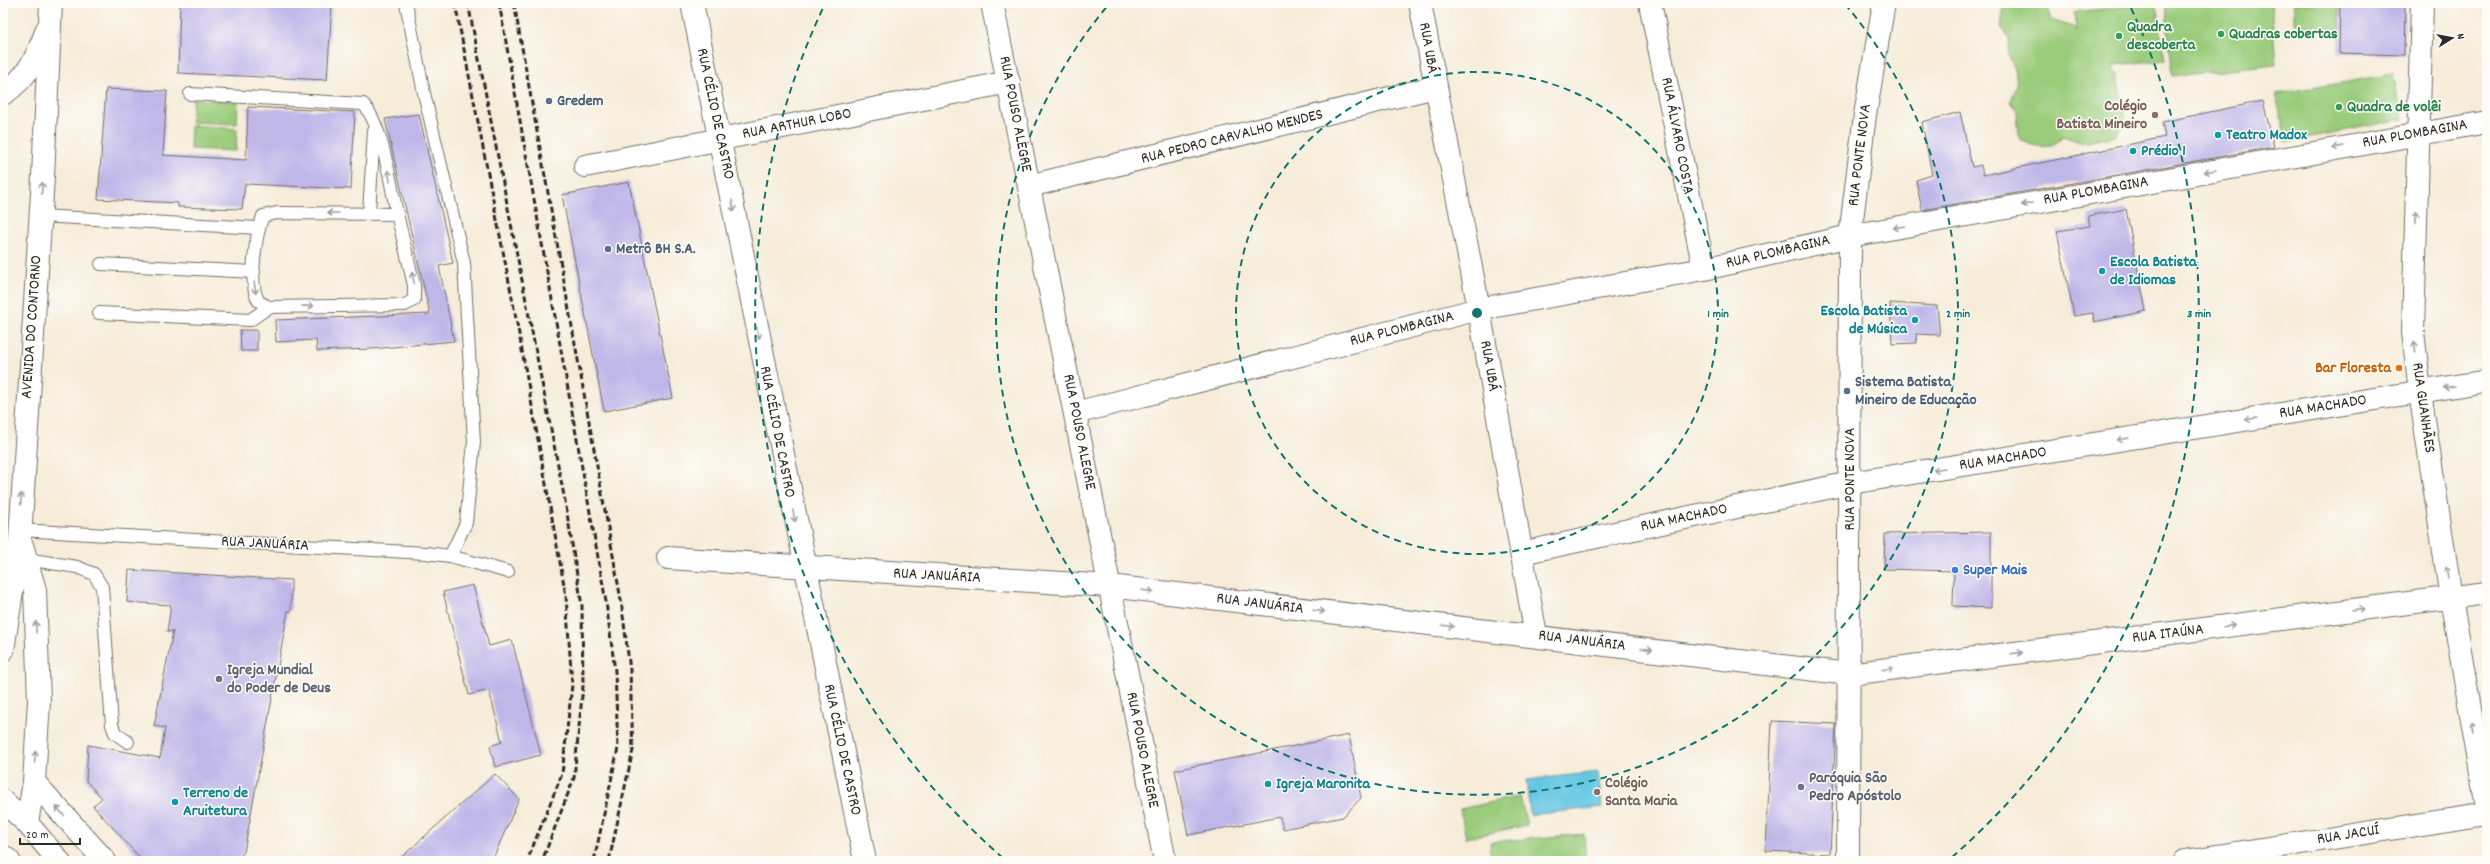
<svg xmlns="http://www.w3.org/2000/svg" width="2490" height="864" viewBox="0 0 2490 864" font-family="Dekko,sans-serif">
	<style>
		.green { fill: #9bcc7b; stroke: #637c53 }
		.water { fill: #64c6e2; stroke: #487886 }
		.building { fill: #c0b7e9 }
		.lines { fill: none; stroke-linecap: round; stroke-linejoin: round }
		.lane-casing { stroke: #726f68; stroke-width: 14 }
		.street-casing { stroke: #726f68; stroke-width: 24 }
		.secondary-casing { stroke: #726f68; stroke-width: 24 }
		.primary-casing { stroke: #726f68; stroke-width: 24 }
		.lane { stroke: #fff; stroke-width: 12 }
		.street { stroke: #fff; stroke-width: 22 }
		.secondary { stroke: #fff; stroke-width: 22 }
		.primary { stroke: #fff; stroke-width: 22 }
		.rail { stroke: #2b2b2b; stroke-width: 3; stroke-dasharray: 6 3; stroke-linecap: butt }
		.oneway { stroke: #a0a0a0 }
		.ring { fill: none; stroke: #0f766e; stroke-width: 2; stroke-dasharray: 7 5 }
		.leisure-dot { fill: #2e9e5b; stroke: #fdfcf7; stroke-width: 1.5 }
		.service-dot { fill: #5c6f8a; stroke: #fdfcf7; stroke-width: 1.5 }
		.education-dot { fill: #8d6e63; stroke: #fdfcf7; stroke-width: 1.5 }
		.culture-dot { fill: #0f9aa8; stroke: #fdfcf7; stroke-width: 1.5 }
		.food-dot { fill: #e8710a; stroke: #fdfcf7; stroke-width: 1.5 }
		.shop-dot { fill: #3f7fe0; stroke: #fdfcf7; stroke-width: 1.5 }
		.worship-dot { fill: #6b7280; stroke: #fdfcf7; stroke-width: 1.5 }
		.labels { text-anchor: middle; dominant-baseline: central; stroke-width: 3; stroke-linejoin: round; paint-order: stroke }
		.leisure-label { font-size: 16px; font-weight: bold; fill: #27864d; stroke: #fdfcf7; text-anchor: start }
		.street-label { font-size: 16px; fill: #2b2b2b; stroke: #fdfcf7 }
		.service-label { font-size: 16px; font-weight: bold; fill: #4e5e75; stroke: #fdfcf7; text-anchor: start }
		.education-label { font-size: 16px; font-weight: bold; fill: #785e54; stroke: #fdfcf7; text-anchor: end }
		.culture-label { font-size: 16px; font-weight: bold; fill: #0d838f; stroke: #fdfcf7; text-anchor: start }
		.food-label { font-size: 16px; font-weight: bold; fill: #c56008; stroke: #fdfcf7; text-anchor: end }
		.shop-label { font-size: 16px; font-weight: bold; fill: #366cbe; stroke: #fdfcf7; text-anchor: start }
		.worship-label { font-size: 16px; font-weight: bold; fill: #5b616d; stroke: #fdfcf7; text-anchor: start }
		.centre { fill: #0f766e; stroke: #fdfcf7; stroke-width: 2 }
		.ring-label { font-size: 12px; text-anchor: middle; font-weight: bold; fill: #0f766e; stroke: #fdfcf7; stroke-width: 3; stroke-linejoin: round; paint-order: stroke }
	</style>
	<rect width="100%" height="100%" fill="#fdfcf7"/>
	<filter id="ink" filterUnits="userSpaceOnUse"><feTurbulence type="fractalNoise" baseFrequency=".025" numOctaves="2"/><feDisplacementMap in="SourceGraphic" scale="8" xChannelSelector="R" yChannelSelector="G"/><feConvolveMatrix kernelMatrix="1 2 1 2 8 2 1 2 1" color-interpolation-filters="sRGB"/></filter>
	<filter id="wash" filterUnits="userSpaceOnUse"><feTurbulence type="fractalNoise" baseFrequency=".012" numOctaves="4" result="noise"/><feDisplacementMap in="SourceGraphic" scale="16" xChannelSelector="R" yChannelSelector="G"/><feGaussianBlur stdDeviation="0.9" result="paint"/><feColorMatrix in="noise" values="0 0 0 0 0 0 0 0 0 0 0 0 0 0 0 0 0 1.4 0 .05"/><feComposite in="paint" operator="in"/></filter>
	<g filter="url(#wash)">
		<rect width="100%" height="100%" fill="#f6ecd9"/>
		<g class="green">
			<path d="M2004,3H2041L2048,8L2052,20L2073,27L2076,31L2074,12L2156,3L2165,60L2113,65L2114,73L2118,74L2125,120L2116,136L2082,143L2063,136C2053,151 2031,148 2019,138L2017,112L2011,102L2017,85L2015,69L2008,54L2010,38L2001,27Z"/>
			<path d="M2071,3H2106L2072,7Z"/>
			<path d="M2165,3H2271L2276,65L2173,76Z"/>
			<path d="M2294,3H2339V30L2294,24Z"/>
			<path d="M2393,74L2403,119L2286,142L2276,94Z"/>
			<path d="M193,99L238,102L237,124L191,122Z"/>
			<path d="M191,125L237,129L236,151L190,149Z"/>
			<path d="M1520,796L1527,825L1466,838L1460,809Z"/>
			<path d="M1584,834L1586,861H1491L1490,842Z"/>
		</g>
		<path class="water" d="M1598,772L1602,807L1530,815L1526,780Z"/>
		<g id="blocks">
			<g class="building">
				<path d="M180,3H332L327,80L178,73Z"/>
				<path d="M2340,3H2405L2404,55L2339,53Z"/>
				<path d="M106,89L167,91L163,155L246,160L248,107L355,112L351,189L245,184L242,209L178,207V203L98,199Z"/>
				<path d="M2263,101L2274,147L1922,210L1916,180L1932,175L1922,122L1960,112L1972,167L1981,165L1983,175L2165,137L2162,122Z"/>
				<path d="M419,114L453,263L439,266L454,341L372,349L317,351L316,340L276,342L275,320L430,314L385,119Z"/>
				<path d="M629,182L673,398L604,411L562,195Z"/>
				<path d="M2126,209L2146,311L2094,322L2093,313L2074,316L2057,231L2090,226L2088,216Z"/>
				<path d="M1890,303L1937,306L1940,335L1916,334L1917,343L1892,344Z"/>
				<path d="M240,330H257V351H241Z"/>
				<path d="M1991,532V608L1953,606L1954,571L1884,569L1885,534Z"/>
				<path d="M129,570L291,580V611H288L244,852L236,861H143L93,806L102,798L86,781L88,745L160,758L165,728L154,726L173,631L167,632L171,605L127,602Z"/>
				<path d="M473,585L489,646L512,640L541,755L495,767L490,746L502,742L489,690L469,695L443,592Z"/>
				<path d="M1772,721L1836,724L1830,854L1766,851Z"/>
				<path d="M1349,735L1361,798L1343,817L1283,829L1280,817L1188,835L1175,770Z"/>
				<path d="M495,774L519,799L492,861H397Z"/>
			</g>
		</g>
	</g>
	<g filter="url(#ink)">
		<use href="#blocks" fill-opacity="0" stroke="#726f68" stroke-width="1"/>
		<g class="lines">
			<defs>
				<g id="lane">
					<path d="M406,3L424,93L464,263L474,442L466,523L450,556"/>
					<path d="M190,94L363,104C382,123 391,186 397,214"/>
					<path d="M369,213L374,131"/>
					<path d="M40,216L258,228"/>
					<path d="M101,264L254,272"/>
					<path d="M99,313L250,320L269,307L405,305L414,300V285L397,214L277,213L263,216C256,234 248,283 258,300C260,303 265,305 269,307"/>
					<path d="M20,530L426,553L450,556L508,572"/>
					<path d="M26,559L77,567L94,574L102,587L112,725L115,733L128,742"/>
				</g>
				<g id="street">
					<path d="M1420,3L1479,309L1536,636"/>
					<path d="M1650,3L1704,269"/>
					<path d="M2422,3L2413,332L2420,392L2451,598L2487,808"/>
					<path d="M585,166L1009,82"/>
					<path d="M1029,186L1435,87"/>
					<path d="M1075,413L1479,309L1704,269L1850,236L2487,122"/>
					<path d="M1521,553L1850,483L2487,381"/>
					<path d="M668,558L1110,586L1849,674L2487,593"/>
					<path d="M34,782L105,861"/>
					<path d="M3,856L9,861"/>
				</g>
				<g id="secondary">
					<path d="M692,3L865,861"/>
					<path d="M992,3L1165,861"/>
					<path d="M3,94C28,78 38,55 47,29"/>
					<path d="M3,801L27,823L59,861"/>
					<path d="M1848,861L1850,236L1865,115L1884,3"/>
					<path d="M2185,861L2487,814"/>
				</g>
				<g id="primary">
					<path d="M22,545L35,590L39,701L34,782L27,823"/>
					<path d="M3,650L20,538L43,177L51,3"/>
				</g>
			</defs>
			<use href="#lane" class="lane-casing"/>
			<use href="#street" class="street-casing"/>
			<use href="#secondary" class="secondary-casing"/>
			<use href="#primary" class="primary-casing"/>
			<use href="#lane" class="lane"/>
			<use href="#street" class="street"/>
			<use href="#secondary" class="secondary"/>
			<use href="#primary" class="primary"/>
			<g class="rail">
				<path d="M455,3L520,339L566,596L572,685L562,774L527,861"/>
				<path d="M468,3L565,501L582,606L583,686L574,778L542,861"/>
				<path d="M499,3L606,602L615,671L618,748L594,861"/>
				<path d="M514,3L621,600L630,670L633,750L609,861"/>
			</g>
		</g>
		<defs><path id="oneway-shaft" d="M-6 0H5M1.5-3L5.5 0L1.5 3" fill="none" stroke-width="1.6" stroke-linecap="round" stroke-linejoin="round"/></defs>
		<g class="oneway">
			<use href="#oneway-shaft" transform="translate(2338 147) rotate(170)"/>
			<use href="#oneway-shaft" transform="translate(2210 171) rotate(170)"/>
			<use href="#oneway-shaft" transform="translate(389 176) rotate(-102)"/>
			<use href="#oneway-shaft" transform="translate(42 188) rotate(-85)"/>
			<use href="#oneway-shaft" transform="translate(2027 204) rotate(170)"/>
			<use href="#oneway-shaft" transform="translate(733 206) rotate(79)"/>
			<use href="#oneway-shaft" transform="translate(333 213) rotate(180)"/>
			<use href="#oneway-shaft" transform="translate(2416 217) rotate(-88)"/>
			<use href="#oneway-shaft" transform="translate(1899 227) rotate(170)"/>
			<use href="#oneway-shaft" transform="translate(413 278) rotate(-103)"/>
			<use href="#oneway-shaft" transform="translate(255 288) rotate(82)"/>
			<use href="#oneway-shaft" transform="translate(308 306) rotate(-1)"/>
			<use href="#oneway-shaft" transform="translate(758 333) rotate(79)"/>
			<use href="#oneway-shaft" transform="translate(2415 347) rotate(-96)"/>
			<use href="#oneway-shaft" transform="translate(2449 387) rotate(170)"/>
			<use href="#oneway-shaft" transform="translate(2251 419) rotate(171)"/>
			<use href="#oneway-shaft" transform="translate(2123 439) rotate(171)"/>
			<use href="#oneway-shaft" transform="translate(1939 469) rotate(171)"/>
			<use href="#oneway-shaft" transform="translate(21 499) rotate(-87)"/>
			<use href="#oneway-shaft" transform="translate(794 516) rotate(79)"/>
			<use href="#oneway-shaft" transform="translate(2447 572) rotate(-99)"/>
			<use href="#oneway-shaft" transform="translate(1148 591) rotate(7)"/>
			<use href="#oneway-shaft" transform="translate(2358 610) rotate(-7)"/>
			<use href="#oneway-shaft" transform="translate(1319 611) rotate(7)"/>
			<use href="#oneway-shaft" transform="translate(1448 626) rotate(7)"/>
			<use href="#oneway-shaft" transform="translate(2229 626) rotate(-7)"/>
			<use href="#oneway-shaft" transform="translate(36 627) rotate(-92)"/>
			<use href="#oneway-shaft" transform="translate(1647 649) rotate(7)"/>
			<use href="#oneway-shaft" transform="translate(2017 653) rotate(-7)"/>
			<use href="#oneway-shaft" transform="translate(1888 669) rotate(-7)"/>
			<use href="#oneway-shaft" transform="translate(2473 728) rotate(-100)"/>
			<use href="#oneway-shaft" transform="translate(35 757) rotate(-86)"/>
			<use href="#oneway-shaft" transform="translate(60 811) rotate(-132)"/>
		</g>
	</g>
	<g class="ring">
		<circle cx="1477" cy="313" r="241"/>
		<path d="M1845 4A481 481 0 1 1 1109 4"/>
		<path d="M1003 858A722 722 0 0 1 823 8M2131 8A722 722 0 0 1 1951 858"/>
	</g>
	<g class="leisure-dot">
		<circle cx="2221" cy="34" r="4"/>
		<circle cx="2119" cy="36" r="4"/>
		<circle cx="2339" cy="107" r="4"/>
	</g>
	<g class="service-dot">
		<circle cx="549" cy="101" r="4"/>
		<circle cx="608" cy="249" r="4"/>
		<circle cx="1847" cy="391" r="4"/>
	</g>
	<g class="education-dot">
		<circle cx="2155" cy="115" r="4"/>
		<circle cx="1597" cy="792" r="4"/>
	</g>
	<g class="culture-dot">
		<circle cx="2218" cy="135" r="4"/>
		<circle cx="2133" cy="151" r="4"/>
		<circle cx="2102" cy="271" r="4"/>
		<circle cx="1915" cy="320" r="4"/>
		<circle cx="1268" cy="784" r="4"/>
		<circle cx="175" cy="802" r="4"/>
	</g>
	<circle class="food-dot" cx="2399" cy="368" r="4"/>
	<circle class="shop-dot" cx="1955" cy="570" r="4"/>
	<g class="worship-dot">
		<circle cx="219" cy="679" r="4"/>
		<circle cx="1801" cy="787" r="4"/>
	</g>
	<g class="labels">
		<g class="leisure-label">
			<text x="2127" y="27">Quadra<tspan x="2127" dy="18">descoberta</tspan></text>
			<text x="2229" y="34">Quadras cobertas</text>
			<text x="2347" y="107">Quadra de volêi</text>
		</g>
		<g class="street-label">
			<text transform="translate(1428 48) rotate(80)">RUA UBÁ</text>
			<text transform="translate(715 114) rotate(78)">RUA CÉLIO DE CASTRO</text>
			<text transform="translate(1015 114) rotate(79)">RUA POUSO ALEGRE</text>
			<text transform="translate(797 124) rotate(-11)">RUA ARTHUR LOBO</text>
			<text transform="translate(2415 134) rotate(-10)">RUA PLOMBAGINA</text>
			<text transform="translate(1677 136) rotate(79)">RUA ÁLVARO COSTA</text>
			<text transform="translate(1232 137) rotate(-14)">RUA PEDRO CARVALHO MENDES</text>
			<text transform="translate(1860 155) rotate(-83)">RUA PONTE NOVA</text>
			<text transform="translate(2096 191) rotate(-10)">RUA PLOMBAGINA</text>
			<text transform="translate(1778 252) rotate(-13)">RUA PLOMBAGINA</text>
			<text transform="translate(32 327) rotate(-86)">AVENIDA DO CONTORNO</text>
			<text transform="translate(1402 329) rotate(-14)">RUA PLOMBAGINA</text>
			<text transform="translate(1489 366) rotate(80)">RUA UBÁ</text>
			<text transform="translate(2323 407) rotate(-9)">RUA MACHADO</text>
			<text transform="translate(2423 408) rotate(82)">RUA GUANHÃES</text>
			<text transform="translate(777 432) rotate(79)">RUA CÉLIO DE CASTRO</text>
			<text transform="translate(1079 432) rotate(79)">RUA POUSO ALEGRE</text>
			<text transform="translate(2003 459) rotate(-9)">RUA MACHADO</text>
			<text transform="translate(1850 479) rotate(-90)">RUA PONTE NOVA</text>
			<text transform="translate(1684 518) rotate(-12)">RUA MACHADO</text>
			<text transform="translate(265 544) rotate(3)">RUA JANUÁRIA</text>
			<text transform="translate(937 576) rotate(3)">RUA JANUÁRIA</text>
			<text transform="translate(1260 604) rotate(7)">RUA JANUÁRIA</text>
			<text transform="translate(2168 634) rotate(-7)">RUA ITAÚNA</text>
			<text transform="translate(1582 641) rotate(7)">RUA JANUÁRIA</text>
			<text transform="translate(842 750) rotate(78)">RUA CÉLIO DE CASTRO</text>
			<text transform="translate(1142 750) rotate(79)">RUA POUSO ALEGRE</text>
			<text transform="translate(2348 835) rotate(-9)">RUA JACUÍ</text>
		</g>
		<g class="service-label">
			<text x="557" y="101">Gredem</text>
			<text x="616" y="249">Metrô BH S.A.</text>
			<text x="1855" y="382">Sistema Batista<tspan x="1855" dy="18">Mineiro de Educação</tspan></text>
		</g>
		<g class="education-label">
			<text x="2147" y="106">Colégio<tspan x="2147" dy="18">Batista Mineiro</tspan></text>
			<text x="1605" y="783" text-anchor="start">Colégio<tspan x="1605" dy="18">Santa Maria</tspan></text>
		</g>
		<g class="culture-label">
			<text x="2226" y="135">Teatro Madox</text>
			<text x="2141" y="151">Prédio 1</text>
			<text x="2110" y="262">Escola Batista<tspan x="2110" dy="18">de Idiomas</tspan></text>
			<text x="1907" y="311" text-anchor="end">Escola Batista<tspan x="1907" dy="18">de Música</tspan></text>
			<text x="1276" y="784">Igreja Maronita</text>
			<text x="183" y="793">Terreno de<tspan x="183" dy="18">Aruitetura</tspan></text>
		</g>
		<g class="food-label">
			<text x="2391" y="368">Bar Floresta</text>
		</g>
		<g class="shop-label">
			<text x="1963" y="570">Super Mais</text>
		</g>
		<g class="worship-label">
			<text x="227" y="670">Igreja Mundial<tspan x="227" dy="18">do Poder de Deus</tspan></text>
			<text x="1809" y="778">Paróquia São<tspan x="1809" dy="18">Pedro Apóstolo</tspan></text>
		</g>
	</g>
	<circle cx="1477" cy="313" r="6" class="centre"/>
	<g class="ring-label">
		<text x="1718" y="317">1 min</text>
		<text x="1958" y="317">2 min</text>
		<text x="2199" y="317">3 min</text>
	</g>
	<rect width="2490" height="864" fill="none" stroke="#fdfcf7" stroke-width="16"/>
	<g transform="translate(2452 38) rotate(79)" stroke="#fdfcf7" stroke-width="3" paint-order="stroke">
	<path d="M0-3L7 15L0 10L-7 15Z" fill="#2b2b2b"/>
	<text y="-6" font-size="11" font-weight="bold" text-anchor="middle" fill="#2b2b2b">N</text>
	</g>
	<path d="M20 838v6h60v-6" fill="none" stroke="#2b2b2b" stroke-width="2"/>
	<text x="26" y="838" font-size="12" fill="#2b2b2b" stroke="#fdfcf7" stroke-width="3" paint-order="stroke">20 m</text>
</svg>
